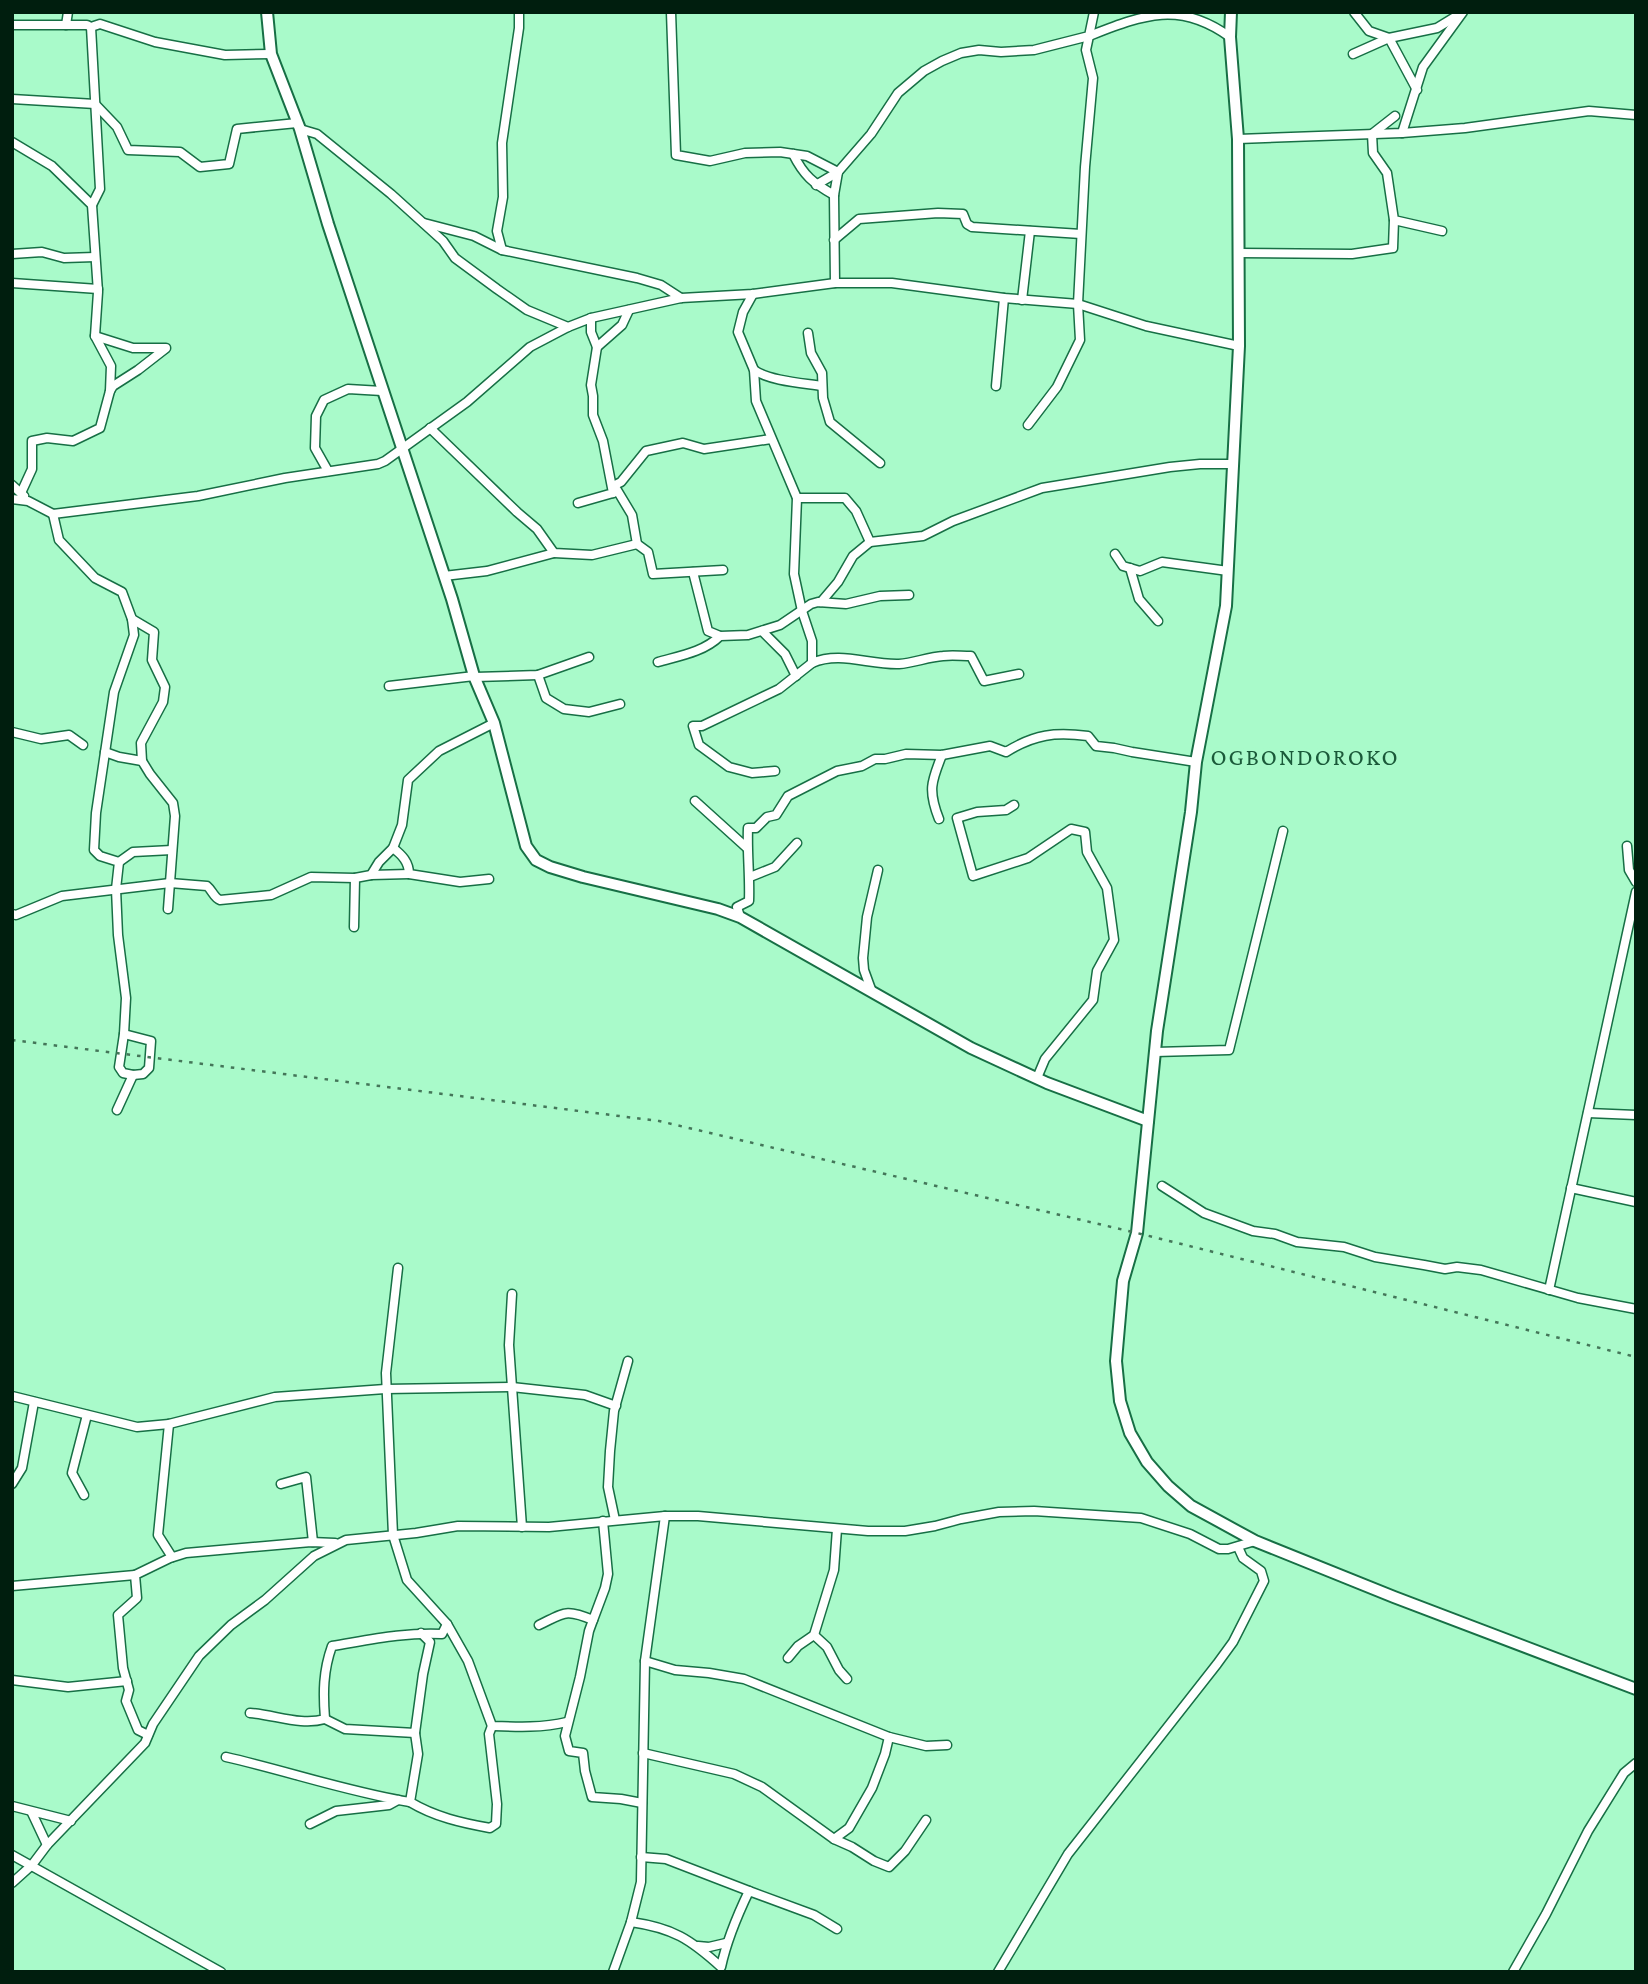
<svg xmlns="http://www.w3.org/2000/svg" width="1648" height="1984" viewBox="0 0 1648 1984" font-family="'Crimson Pro',serif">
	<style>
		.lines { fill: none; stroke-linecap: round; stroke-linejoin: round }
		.street-casing { stroke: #176f45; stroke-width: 11 }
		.secondary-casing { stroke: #176f45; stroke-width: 14 }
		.street { stroke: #fff; stroke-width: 8 }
		.secondary { stroke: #fff; stroke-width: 10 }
		.rail { stroke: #447659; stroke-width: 2.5; stroke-dasharray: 3.5 7; stroke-linecap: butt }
		.labels { text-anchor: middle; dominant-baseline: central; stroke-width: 7; stroke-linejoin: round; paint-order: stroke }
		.quarter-label { font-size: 24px; letter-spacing: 2px; fill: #1a5939; stroke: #a9faca }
	</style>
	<rect width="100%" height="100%" fill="#a9faca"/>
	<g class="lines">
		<defs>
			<g id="street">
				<path d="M671,12L676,155L710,161L745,153L780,152L807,156L838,172"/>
				<path d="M1354,12L1369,31L1389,38L1417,90"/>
				<path d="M12,25H87L91,27L100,24L155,42L225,55L271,54"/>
				<path d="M66,25L68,12"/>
				<path d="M91,27L100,189L92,205"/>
				<path d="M1353,54L1389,38L1437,28L1455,17"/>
				<path d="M12,99L95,104L117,127L128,150L180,152L200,167L229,164L237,129L297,123"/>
				<path d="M1395,116L1372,134L1373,153L1387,173L1394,220L1442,231"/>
				<path d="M300,129L317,134L391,194L443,241L455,258L497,289L527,310L568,327"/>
				<path d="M1402,133L1423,67L1463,12"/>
				<path d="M1238,139L1402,133L1465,128L1589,111L1636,115"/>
				<path d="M12,142L52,166L92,205L98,292L95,336L111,366L110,391L100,428L73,441L47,438L32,441V469L21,493"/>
				<path d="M793,154C804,176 813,183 834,195"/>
				<path d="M816,185L838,172"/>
				<path d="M424,223L474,236L502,250L637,278L661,285L681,298"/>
				<path d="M834,240L859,219L938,213L963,214L967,224L972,227L1081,234"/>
				<path d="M502,250L497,231L503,197L502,143L519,28V12"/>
				<path d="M1238,253L1352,254L1393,248L1394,220"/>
				<path d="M12,254L42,252L64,258L95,257"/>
				<path d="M12,283L98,289"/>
				<path d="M835,283L834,195L838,172L871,134L898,93L924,71L942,61L961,53L979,50L1001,52L1034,50L1089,36L1094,12"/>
				<path d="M753,294L743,312L738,332L754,370L756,401L797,498L794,574L802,611L812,641V663C840,651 869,665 899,664C914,663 928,657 943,656C952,655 961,656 971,656L984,681L1019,674"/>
				<path d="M1022,300L1030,231"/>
				<path d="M808,333L811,353L822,373L823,398L830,422L880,463"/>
				<path d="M95,336L133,348H166"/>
				<path d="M597,347L622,325L629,310"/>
				<path d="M754,370C770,381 803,383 822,386"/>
				<path d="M996,386L1004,298"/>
				<path d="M110,391L113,386L138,370L165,349"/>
				<path d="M1028,425L1057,387L1080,340L1078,304L1085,167L1093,78L1086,50L1089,36C1143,15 1179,0 1230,37"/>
				<path d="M430,428L517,512L537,529L554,553L592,555L637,544L632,515L617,490L613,493"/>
				<path d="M328,471L315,448L316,416L324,400L348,389L382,391"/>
				<path d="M12,485L24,496"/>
				<path d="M613,486L621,482L646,451L683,443L704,449L771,439"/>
				<path d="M797,498H845L856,511L870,542L923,536L953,521L1042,488L1170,467L1200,464H1234"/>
				<path d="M12,499L28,501L53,514L198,496L285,478L378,464L385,461L467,402L530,347L568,327L591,318L681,298L753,294L835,283H892L1004,298L1078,304L1146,326L1239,346"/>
				<path d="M578,503L613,493L603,441L593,415V396L591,385L597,347L591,332V318"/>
				<path d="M53,514L59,540L95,578L122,592L132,619L154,632L152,660L165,687L163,702L141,743L142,761"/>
				<path d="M637,544L648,552L653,574L723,570"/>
				<path d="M1115,554L1123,566L1140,571L1162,562L1228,571"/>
				<path d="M1130,568L1139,599L1158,621"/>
				<path d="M693,572L708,631L720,636"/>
				<path d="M444,576L487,571L554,553"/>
				<path d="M821,602L838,582L853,556L870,542"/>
				<path d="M762,631L785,654L796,676"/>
				<path d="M658,662C679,656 704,652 720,636L748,635L780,625L811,604L818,602L846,604L880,596L909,595"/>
				<path d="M538,675L546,698L564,709L589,712L620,704"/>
				<path d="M475,677L538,675L589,657"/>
				<path d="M389,686L474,676"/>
				<path d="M12,732L41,739L69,735L83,745"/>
				<path d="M105,752L119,757L142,761L150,774L173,803L175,816L168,909"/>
				<path d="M775,771L752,773L729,767L699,745L693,726H702L779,689L812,663"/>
				<path d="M695,801L747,848"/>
				<path d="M1014,805L1006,810L977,812L957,818L973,876L1028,858L1071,829L1085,832L1087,852L1107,888L1114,940L1097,971L1093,1000L1045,1059L1037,1078"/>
				<path d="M939,819C928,791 931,782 942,755"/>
				<path d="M1627,846L1629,870L1636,882"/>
				<path d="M393,848C402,855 409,862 409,874L460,882L489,879"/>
				<path d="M119,862L133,852L172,850"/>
				<path d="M371,875L409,874"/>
				<path d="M750,877L775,867L797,843"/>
				<path d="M12,914L16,915L62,896L170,883L207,886C212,890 214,898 220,900L271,895L311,877L355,878"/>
				<path d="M740,917L737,907L749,901C750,877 747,853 748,828H756L767,817L776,815L788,796L837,771L862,766L875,759H885L906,754L942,755L990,746L1006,752C1035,734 1055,732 1088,736L1096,746L1114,748L1132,752L1196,762"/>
				<path d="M354,927L355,878L371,875L379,862L393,848L402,825L408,780L439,751L494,723"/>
				<path d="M872,992L864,970L863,958L867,917L878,870"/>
				<path d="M124,1034L151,1041L149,1068L143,1074L133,1075"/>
				<path d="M1155,1052L1229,1050L1283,831"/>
				<path d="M117,1110L133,1075L123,1073L119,1067L124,1034L126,998L118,935L116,889L119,862L100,856L94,850L96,813L114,692L134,635L132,619"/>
				<path d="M1588,1113L1636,1115"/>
				<path d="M1162,1186L1204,1213L1253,1231L1275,1234L1297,1242L1344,1247L1375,1257L1424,1265L1445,1269L1457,1267L1481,1270L1578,1298L1636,1309"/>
				<path d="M1571,1188L1636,1202"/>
				<path d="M398,1268L386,1373L393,1535L407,1580L447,1624L468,1661L492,1726C518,1727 542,1728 567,1722"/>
				<path d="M1549,1290L1636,892"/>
				<path d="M512,1294L509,1345L522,1527"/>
				<path d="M12,1396L137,1427L169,1424L275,1397L385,1389L512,1387L585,1395L616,1406"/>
				<path d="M169,1424L158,1535L172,1557"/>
				<path d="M12,1484L22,1468L34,1402"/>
				<path d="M281,1484L306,1477L313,1542"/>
				<path d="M84,1495L72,1473L87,1415"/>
				<path d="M615,1520L608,1487L610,1451L614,1411L628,1361"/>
				<path d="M12,1586L135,1575"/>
				<path d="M593,1620L589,1631L580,1677L565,1736L569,1751L583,1753L585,1771L592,1797L621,1799L642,1803"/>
				<path d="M539,1625C564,1613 565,1608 593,1620L605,1588L608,1574L603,1521"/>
				<path d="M814,1635L827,1647L839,1670L847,1679"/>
				<path d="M788,1658L798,1646L814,1635L834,1570L837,1529"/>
				<path d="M645,1661L675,1670L709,1673L744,1679L889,1737L926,1746L947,1745"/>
				<path d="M12,1680L68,1687L127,1681"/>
				<path d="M250,1713C276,1715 301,1726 325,1719C323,1693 323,1671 332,1646C369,1640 405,1632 442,1634L447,1624"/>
				<path d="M325,1719L345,1729L415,1733L423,1674L430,1642L421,1633"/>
				<path d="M415,1733L418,1754L410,1802C435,1817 462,1823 490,1828L496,1824L497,1804L489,1734L492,1726"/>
				<path d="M148,1735L138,1730L126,1701L129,1690L123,1668L118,1615L137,1598L135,1575L170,1558L186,1553L311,1542L335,1543"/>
				<path d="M643,1753L734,1774L762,1787L834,1839L852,1847L874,1861L889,1867L905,1851L926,1820"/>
				<path d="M226,1757C288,1771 348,1792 410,1802"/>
				<path d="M12,1806L71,1821"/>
				<path d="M32,1813L47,1845"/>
				<path d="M310,1824L336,1811L389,1805L398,1800"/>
				<path d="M834,1839L849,1828L872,1788L885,1754L889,1737"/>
				<path d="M12,1855L221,1972"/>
				<path d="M641,1857L666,1859L749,1891"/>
				<path d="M12,1883L32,1865L47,1845L145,1743L153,1724L199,1656L231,1625L265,1600L314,1556L346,1540L416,1533L458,1526L549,1527L665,1516H698L868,1531H905L935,1526L961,1519L999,1512L1034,1511L1141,1518L1190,1534L1219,1549H1228L1255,1541"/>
				<path d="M631,1922C673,1928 690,1939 721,1967C727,1939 737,1916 749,1891L814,1915L837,1929"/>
				<path d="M698,1946L709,1947L726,1943"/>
				<path d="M613,1972L631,1922L641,1882L645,1661L665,1516"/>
				<path d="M998,1972L1068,1854L1217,1664L1233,1642L1264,1581L1261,1571L1243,1558L1238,1547"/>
				<path d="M1513,1972L1546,1914L1588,1831L1624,1773L1636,1763"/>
			</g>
			<g id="secondary">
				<path d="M267,12L271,54L300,129L328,224L452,599L474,676L494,723L526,846L536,860L550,867L583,877L718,909L740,917L971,1048L1047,1083L1148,1121"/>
				<path d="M1231,12L1230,37L1238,139L1239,346L1226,606L1196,762L1191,812L1157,1031L1137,1233L1123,1281L1116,1361L1120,1401L1130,1433L1147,1462L1168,1486L1191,1506L1255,1541L1394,1597L1636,1689"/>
			</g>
		</defs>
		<use href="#street" class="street-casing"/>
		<use href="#secondary" class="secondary-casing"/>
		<use href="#street" class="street"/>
		<use href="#secondary" class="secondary"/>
		<path class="rail" d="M12,1040L659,1121L1137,1233L1636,1357"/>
	</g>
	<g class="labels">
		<g class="quarter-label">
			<text x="1305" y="756">OGBONDOROKO</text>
		</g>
	</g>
	<rect width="1648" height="1984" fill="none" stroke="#001e0e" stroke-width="28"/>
</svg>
